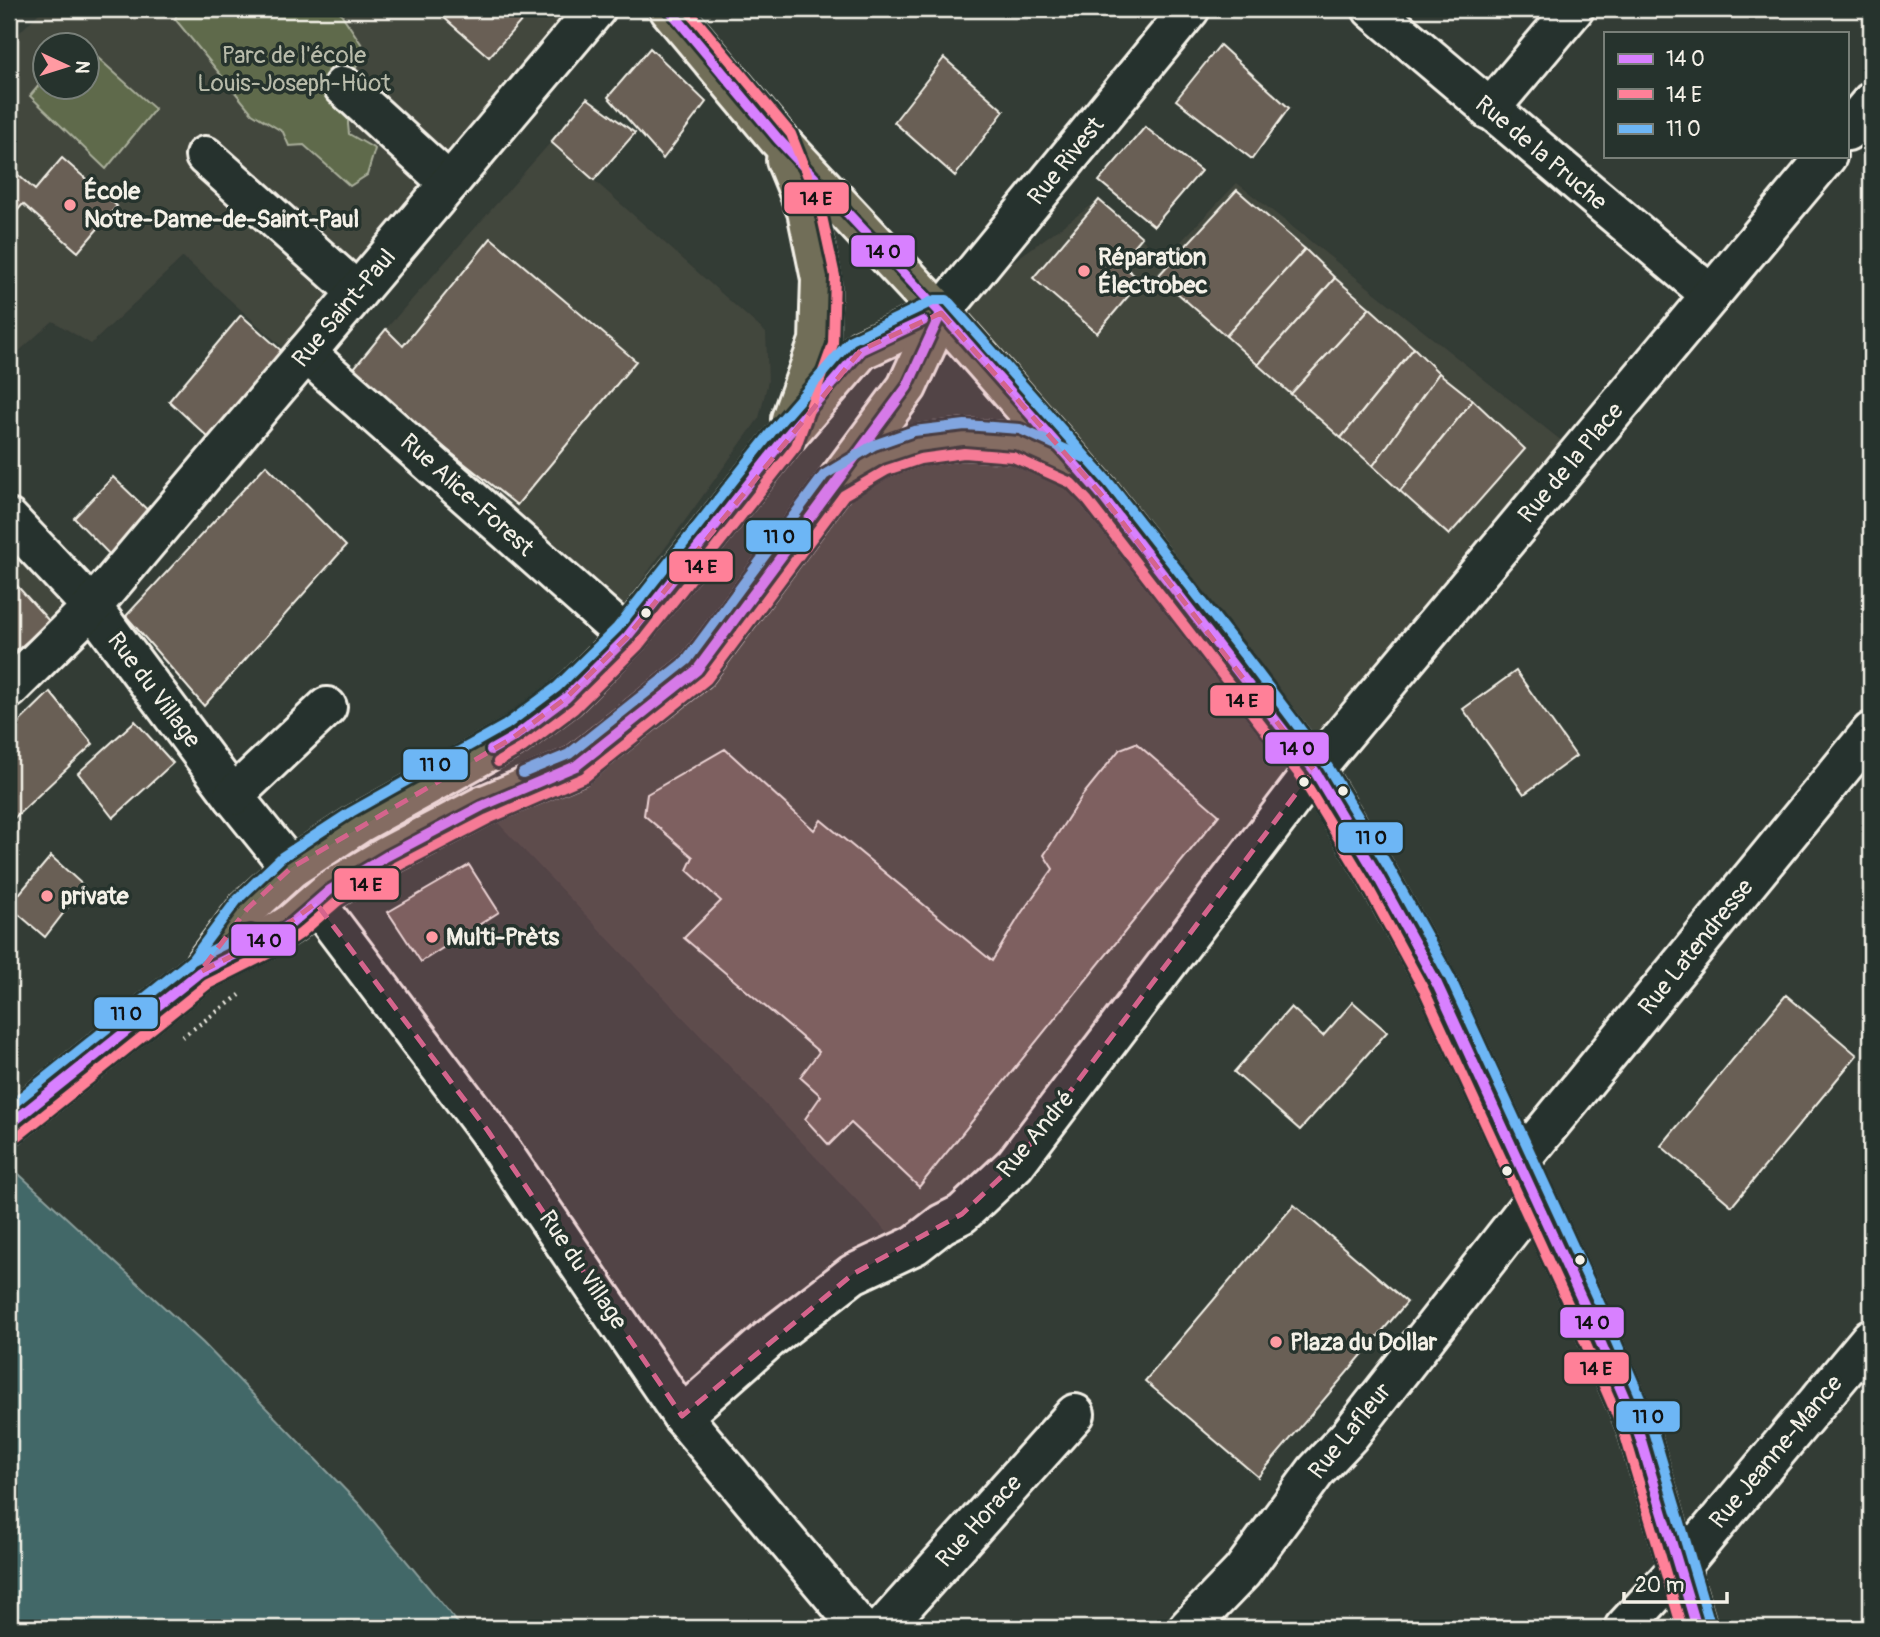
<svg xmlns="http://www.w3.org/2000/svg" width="1880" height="1637" viewBox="0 0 1880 1637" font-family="Pangolin,sans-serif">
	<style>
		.built { fill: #43463e; fill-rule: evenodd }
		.green { fill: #5e6b4c; stroke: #a9ae9a; stroke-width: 2 }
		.water { fill: #436768; stroke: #8a9e9b; stroke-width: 2 }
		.building { fill: #695e54; stroke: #f4f1e8; stroke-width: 2 }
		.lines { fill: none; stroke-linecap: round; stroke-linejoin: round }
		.minor-casing { stroke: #f4f1e8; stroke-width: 44 }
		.major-casing { stroke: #f4f1e8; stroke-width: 44 }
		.path { stroke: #f4f1e8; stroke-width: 4.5; stroke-dasharray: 2 5; stroke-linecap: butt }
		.minor { stroke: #26332d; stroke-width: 38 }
		.major { stroke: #716e59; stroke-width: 38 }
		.bus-1-casing { stroke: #26332d; stroke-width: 16 }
		.bus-2-casing { stroke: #26332d; stroke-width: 16 }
		.bus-3-casing { stroke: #26332d; stroke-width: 16 }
		.bus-1 { stroke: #d880ff; stroke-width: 10 }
		.bus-2 { stroke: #ff8098; stroke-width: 10 }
		.bus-3 { stroke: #6db6f5; stroke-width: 10 }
		.marked { fill: #d4648c; fill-opacity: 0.2; stroke: #d4648c; stroke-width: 5; stroke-dasharray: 14 9; stroke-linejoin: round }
		.poi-dot { fill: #ff9aa2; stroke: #26332d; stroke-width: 2.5 }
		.bus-dot { fill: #f4f1e8; stroke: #26332d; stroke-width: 2.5 }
		.labels { text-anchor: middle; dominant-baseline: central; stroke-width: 7; stroke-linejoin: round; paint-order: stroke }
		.park-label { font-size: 24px; fill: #b8bbaa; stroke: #26332d }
		.street-label { font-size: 24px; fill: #f4f1e8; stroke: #26332d }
		.poi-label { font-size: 24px; font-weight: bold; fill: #f4f1e8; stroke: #26332d; text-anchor: start }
		.line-badge { stroke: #26332d; stroke-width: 2.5 }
		.pale-badge-label { font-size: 19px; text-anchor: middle; font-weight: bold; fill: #111 }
	</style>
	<rect width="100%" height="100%" fill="#333c35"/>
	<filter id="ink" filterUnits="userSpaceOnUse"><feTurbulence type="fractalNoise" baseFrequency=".0143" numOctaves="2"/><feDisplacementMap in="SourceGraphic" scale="14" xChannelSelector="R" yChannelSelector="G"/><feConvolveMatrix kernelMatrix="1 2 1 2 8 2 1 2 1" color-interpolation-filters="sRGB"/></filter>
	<g filter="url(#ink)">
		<g class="built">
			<path d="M43,9H596L293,357L183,257L91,344L53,321L9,360V43ZM46,46H88V88H46Z"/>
			<path d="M551,142L766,333L768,381L759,418L611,623L340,381Z"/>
			<path d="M1237,183L1578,454L1063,1104L904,1250L482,806L697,670L834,484L917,445L1077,470L941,313L1099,200L1164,259Z"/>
			<path d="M9,521L92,607L9,690Z"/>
		</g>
		<g class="green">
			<path d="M179,9H338L364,48C352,74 345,105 349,134L375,149L367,175L350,186L304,145L289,146L283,132L252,113L175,19Z"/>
			<path d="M88,49L155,109L106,169L30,96L45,78L46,88H88Z"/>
		</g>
		<path class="water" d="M9,1165L203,1343L360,1505L462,1628H9Z"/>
		<g class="building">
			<path d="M434,9H532L489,57Z"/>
			<path d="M1220,45L1289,108L1252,159L1176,100Z"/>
			<path d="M650,48L706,102L663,159L608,97Z"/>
			<path d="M944,58L1004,111L955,176L894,122Z"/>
			<path d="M587,98L635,133L594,180L551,142Z"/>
			<path d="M1145,127L1201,171L1154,226L1099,181Z"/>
			<path d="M62,158L117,206L78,252L23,204L9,220V167L35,190Z"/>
			<path d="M1237,190L1305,249L1226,336L1158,276Z"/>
			<path d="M1099,200L1142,237L1120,263L1141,281L1097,333L1033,278Z"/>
			<path d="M491,238L636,361L517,505L350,373L386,329L403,346Z"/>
			<path d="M1305,249L1335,278L1258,365L1226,336Z"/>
			<path d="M1335,278L1370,308L1291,394L1258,365Z"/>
			<path d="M1370,308L1414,348L1341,438L1291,394Z"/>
			<path d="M241,315L284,353L210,439L169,401Z"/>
			<path d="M1414,348L1439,373L1373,466L1341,438Z"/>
			<path d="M1439,373L1473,400L1400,491L1373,466Z"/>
			<path d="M1473,400L1525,449L1449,535L1400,491Z"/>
			<path d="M266,465L346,546L204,706L126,616Z"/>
			<path d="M113,477L158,520L123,561L110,555L74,518Z"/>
			<path d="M9,577L50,622L9,657Z"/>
			<path d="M1516,671L1576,756L1524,794L1463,709Z"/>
			<path d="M50,692L93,744L9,823V732Z"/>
			<path d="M135,721L173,763L113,818L78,773Z"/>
			<path d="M1136,743L1219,815L919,1187L851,1123L829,1145L805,1119L821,1096L800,1077L819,1052L684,938L721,901L687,870L693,857L644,815L647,794L725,749L814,830L821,820L992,961L1022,912L1053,869L1044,855L1082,796L1120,749Z"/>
			<path d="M51,856L84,886L45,937L9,906Z"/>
			<path d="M469,865L499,912L421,962L388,912Z"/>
			<path d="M1786,995L1857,1055L1732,1206L1661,1146Z"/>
			<path d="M1353,1002L1387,1032L1300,1130L1234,1072L1291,1007L1323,1036Z"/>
			<path d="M1294,1205L1407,1302L1258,1477L1145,1381Z"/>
		</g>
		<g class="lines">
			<defs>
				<g id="minor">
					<path d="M1372,9L1711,295"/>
					<path d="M343,86L449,183"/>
					<path d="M1489,110L1574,9"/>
					<path d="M1847,131L1871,102"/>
					<path d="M205,156L357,292"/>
					<path d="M941,313L1190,9"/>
					<path d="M306,353L627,637"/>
					<path d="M9,519L92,607L233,796L291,868"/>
					<path d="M9,689L92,607L596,9"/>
					<path d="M233,796L327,707"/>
					<path d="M316,903L488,1131L682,1416L860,1628"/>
					<path d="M1520,1161L1871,732"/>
					<path d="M682,1416L769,1339L853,1274L915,1245L942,1224L962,1214L1015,1164L1314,770L1827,156"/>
					<path d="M883,1628L1075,1414"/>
					<path d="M1188,1628L1242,1572L1316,1471L1349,1436L1535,1198"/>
					<path d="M1624,1628L1680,1567L1871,1338"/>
				</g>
				<g id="major">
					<path d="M669,9L778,139L941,313L1099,492L1314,770L1377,875L1437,984L1588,1313L1637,1427L1697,1628"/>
					<path d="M786,160L807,211L821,279L819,341L791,419"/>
					<path d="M846,477L881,457L917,445L964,439L1017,443L1067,465"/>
					<path d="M205,964L247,909L291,868L358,824L514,737L566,698L627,637L784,439L861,350L941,313"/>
					<path d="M9,1125L200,972L270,937L292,923L330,890L387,856L482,806L576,766L697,670L907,387L941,313"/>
				</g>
			</defs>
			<use href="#minor" class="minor-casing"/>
			<use href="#major" class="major-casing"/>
			<path class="path" d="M182,1037L240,995"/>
			<use href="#minor" class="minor"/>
			<use href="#major" class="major"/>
			<defs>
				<g id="bus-1">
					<path d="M669,9L778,139L941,313L1099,492L1314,770L1377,875L1437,984L1588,1313L1637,1427L1697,1628"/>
					<path d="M491,750L514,737L566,698L627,637L784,439L861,350L923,321"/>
					<path d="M9,1125L200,972L270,937L292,923L330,890L387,856L482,806L576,766L697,670L907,387L941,313"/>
				</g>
				<g id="bus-2">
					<path d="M498,762L522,748L574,709L638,646L796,446L833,344L835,276L820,207L791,134L687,9"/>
					<path d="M18,1136L208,984L278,949L300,934L338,901L394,868L488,819L585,777L707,679L844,495L887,470L920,459L964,453L1013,457L1071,483L1088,501L1302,778L1365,882L1424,990L1575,1319L1624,1432L1682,1628"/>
				</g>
				<g id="bus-3">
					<path d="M523,773L569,754L687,660L824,475L874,445L914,431L965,425L1020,429L1085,458"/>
					<path d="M189,964L237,900L282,857L351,812L506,725L557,687L617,628L773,430L851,340L935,300H947L1109,483L1245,656L1325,762L1389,868L1450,978L1601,1307L1650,1421L1710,1624"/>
					<path d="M9,1107L191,961L251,931"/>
				</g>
			</defs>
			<use href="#bus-1" class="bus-1-casing"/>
			<use href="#bus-2" class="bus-2-casing"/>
			<use href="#bus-3" class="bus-3-casing"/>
			<use href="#bus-1" class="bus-1"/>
			<use href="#bus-2" class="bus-2"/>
			<use href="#bus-3" class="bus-3"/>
		</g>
	</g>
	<path class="marked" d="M941,313L1099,492L1314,770L1015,1164L962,1214L853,1274L682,1416L488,1131L316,903L270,937L200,972L247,909L291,868L514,737L566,698L627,637L861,350Z"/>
	<g class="poi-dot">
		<circle cx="70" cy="205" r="7"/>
		<circle cx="1084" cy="271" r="7"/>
		<circle cx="47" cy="896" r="7"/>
		<circle cx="432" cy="937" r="7"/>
		<circle cx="1276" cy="1342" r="7"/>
	</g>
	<g class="bus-dot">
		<circle cx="646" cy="613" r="6"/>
		<circle cx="1304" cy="782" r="6"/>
		<circle cx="1343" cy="791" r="6"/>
		<circle cx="1507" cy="1171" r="6"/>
		<circle cx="1580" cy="1260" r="6"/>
	</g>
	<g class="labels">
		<g class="park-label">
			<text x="294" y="55">Parc de l'école<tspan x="294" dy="28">Louis-Joseph-Hûot</tspan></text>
		</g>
		<g class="street-label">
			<text transform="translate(1541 153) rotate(40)">Rue de la Pruche</text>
			<text transform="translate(1066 161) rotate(-51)">Rue Rivest</text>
			<text transform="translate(344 308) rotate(-50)">Rue Saint-Paul</text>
			<text transform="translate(1571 463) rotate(-50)">Rue de la Place</text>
			<text transform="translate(467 495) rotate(42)">Rue Alice-Forest</text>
			<text transform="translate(154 690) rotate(53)">Rue du Village</text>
			<text transform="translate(1696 947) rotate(-51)">Rue Latendresse</text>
			<text transform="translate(1036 1134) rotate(-50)">Rue André</text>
			<text transform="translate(583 1270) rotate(56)">Rue du Village</text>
			<text transform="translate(1350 1431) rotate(-51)">Rue Lafleur</text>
			<text transform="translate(1776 1452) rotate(-50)">Rue Jeanne-Mance</text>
			<text transform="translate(979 1521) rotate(-48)">Rue Horace</text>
		</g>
		<g class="poi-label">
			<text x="84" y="191">École<tspan x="84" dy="28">Notre-Dame-de-Saint-Paul</tspan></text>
			<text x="1098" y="257">Réparation<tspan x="1098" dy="28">Électrobec</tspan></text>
			<text x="61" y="896">private</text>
			<text x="446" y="937">Multi-Prèts</text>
			<text x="1290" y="1342">Plaza du Dollar</text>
		</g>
	</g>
	<g class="line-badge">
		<rect x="783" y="181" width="67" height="34" rx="7" fill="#ff8098"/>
		<rect x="850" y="234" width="66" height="34" rx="7" fill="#d880ff"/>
		<rect x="745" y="519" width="67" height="34" rx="7" fill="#6db6f5"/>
		<rect x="668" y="550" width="66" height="33" rx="7" fill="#ff8098"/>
		<rect x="1209" y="684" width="66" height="33" rx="7" fill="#ff8098"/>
		<rect x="1264" y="731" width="66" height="34" rx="7" fill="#d880ff"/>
		<rect x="402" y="748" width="67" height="33" rx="7" fill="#6db6f5"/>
		<rect x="1337" y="821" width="67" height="33" rx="7" fill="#6db6f5"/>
		<rect x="333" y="867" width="67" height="34" rx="7" fill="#ff8098"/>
		<rect x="230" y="923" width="67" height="34" rx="7" fill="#d880ff"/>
		<rect x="93" y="996" width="66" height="34" rx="7" fill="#6db6f5"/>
		<rect x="1559" y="1306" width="66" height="33" rx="7" fill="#d880ff"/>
		<rect x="1563" y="1351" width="67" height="34" rx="7" fill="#ff8098"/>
		<rect x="1615" y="1400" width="66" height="33" rx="7" fill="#6db6f5"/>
	</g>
	<g class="pale-badge-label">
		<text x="816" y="205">14 E</text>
		<text x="883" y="258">14 O</text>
		<text x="779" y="543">11 O</text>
		<text x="701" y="573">14 E</text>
		<text x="1242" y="707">14 E</text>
		<text x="1297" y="755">14 O</text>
		<text x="435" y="771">11 O</text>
		<text x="1371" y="844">11 O</text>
		<text x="366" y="891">14 E</text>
		<text x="264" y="947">14 O</text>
		<text x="126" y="1020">11 O</text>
		<text x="1592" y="1329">14 O</text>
		<text x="1596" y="1375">14 E</text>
		<text x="1648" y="1423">11 O</text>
	</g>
	<rect width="1880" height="1637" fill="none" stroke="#26332d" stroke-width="35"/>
	<rect x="18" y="18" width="1845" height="1602" fill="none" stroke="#f4f1e8" stroke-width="2.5" filter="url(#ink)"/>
	<rect x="1604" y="32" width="245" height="126" fill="#26332d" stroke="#787f78" stroke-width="2"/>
	<rect x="1618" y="54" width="35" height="10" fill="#d880ff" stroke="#787f78" stroke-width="2"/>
	<text x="1666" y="66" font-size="21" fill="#f4f1e8">14 O</text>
	<rect x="1618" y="89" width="35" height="10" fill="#ff8098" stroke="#787f78" stroke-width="2"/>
	<text x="1666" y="102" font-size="21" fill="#f4f1e8">14 E</text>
	<rect x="1618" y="124" width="35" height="10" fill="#6db6f5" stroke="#787f78" stroke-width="2"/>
	<text x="1666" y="136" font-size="21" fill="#f4f1e8">11 O</text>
	<g transform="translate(66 66) rotate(94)"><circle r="33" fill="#26332d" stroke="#787f78" stroke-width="2"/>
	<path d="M0-5L12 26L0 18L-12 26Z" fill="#ff9aa2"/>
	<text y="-10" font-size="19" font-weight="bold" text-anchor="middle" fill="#f4f1e8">N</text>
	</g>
	<path d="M1624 1592v10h103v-10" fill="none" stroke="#f4f1e8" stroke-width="3.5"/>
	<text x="1635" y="1592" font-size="21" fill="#f4f1e8" stroke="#26332d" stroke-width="5" paint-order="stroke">20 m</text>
</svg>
